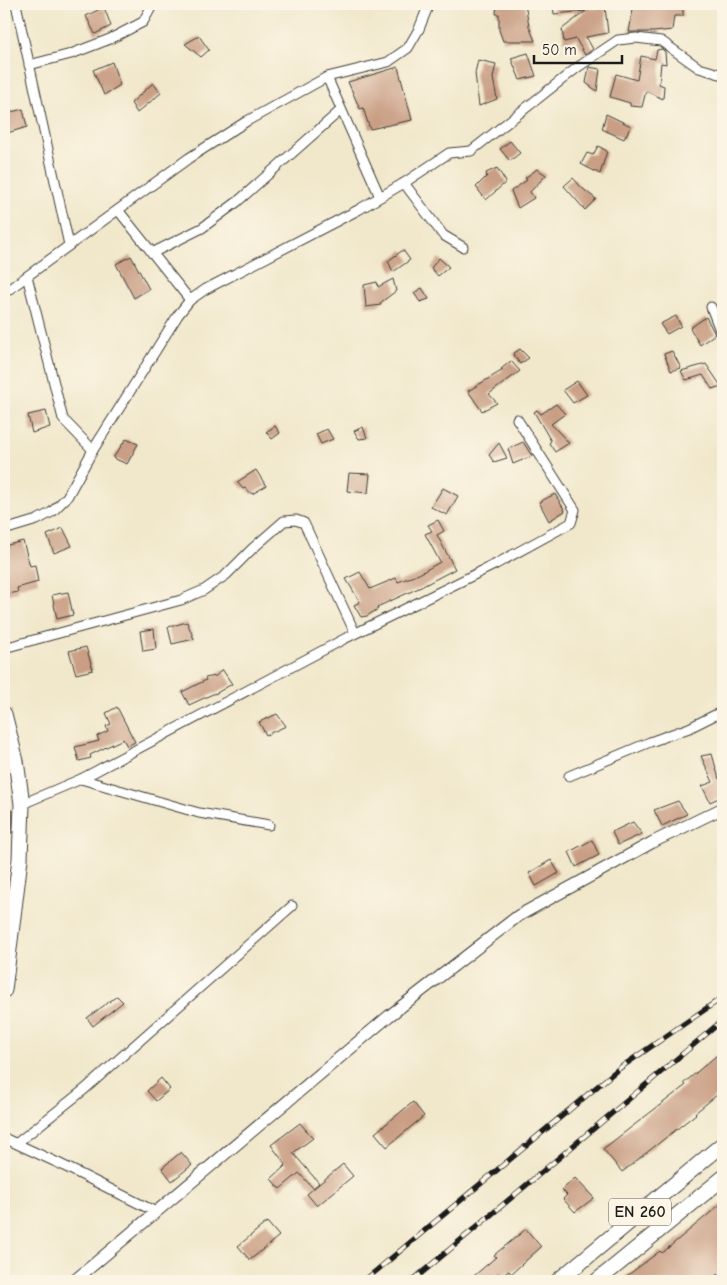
<svg xmlns="http://www.w3.org/2000/svg" width="727" height="1285" viewBox="0 0 727 1285" font-family="'Comic Neue',sans-serif">
	<style>
		.building { fill: #c99e84 }
		.lines { fill: none; stroke-linecap: round; stroke-linejoin: round }
		.minor-casing { stroke: #3c3b36; stroke-width: 11 }
		.tertiary-casing { stroke: #3c3b36; stroke-width: 13 }
		.primary-casing { stroke: #3c3b36; stroke-width: 17 }
		.minor { stroke: #fff; stroke-width: 9 }
		.tertiary { stroke: #fff; stroke-width: 11 }
		.primary { stroke: #fff; stroke-width: 15 }
		.rail-casing { stroke: #1c1c1c; stroke-width: 5.5 }
		.rail { stroke: #fcf5e5; stroke-width: 4; stroke-dasharray: 11; stroke-linecap: butt }
		.labels { text-anchor: middle; dominant-baseline: central; stroke-width: 4; stroke-linejoin: round; paint-order: stroke }
		.shield { fill: #fcf5e5; stroke: #5f5d58; stroke-width: 1 }
		.shield-label { font-size: 16px; font-weight: bold; fill: #1c1c1c }
	</style>
	<rect width="100%" height="100%" fill="#fcf5e5"/>
	<filter id="ink" filterUnits="userSpaceOnUse"><feTurbulence type="fractalNoise" baseFrequency=".02" numOctaves="2"/><feDisplacementMap in="SourceGraphic" scale="10" xChannelSelector="R" yChannelSelector="G"/><feConvolveMatrix kernelMatrix="1 2 1 2 8 2 1 2 1" color-interpolation-filters="sRGB"/></filter>
	<filter id="wash" filterUnits="userSpaceOnUse"><feTurbulence type="fractalNoise" baseFrequency=".0096" numOctaves="4" result="noise"/><feDisplacementMap in="SourceGraphic" scale="20" xChannelSelector="R" yChannelSelector="G"/><feGaussianBlur stdDeviation="1.12" result="paint"/><feColorMatrix in="noise" values="0 0 0 0 0 0 0 0 0 0 0 0 0 0 0 0 0 1.4 0 .05"/><feComposite in="paint" operator="in"/></filter>
	<g filter="url(#wash)">
		<rect width="100%" height="100%" fill="#f1e8cc"/>
		<g id="blocks">
			<g class="building">
				<path d="M497,4H525L529,26L535,41H503L499,30V14H496Z"/>
				<path d="M553,4H591V9L605,7L608,33L586,37L593,49L585,55L576,39L564,42L562,29L586,11L554,14Z"/>
				<path d="M634,4H683V16H674L672,30L654,32H629Z"/>
				<path d="M104,7L111,26L95,34L86,16Z"/>
				<path d="M199,36L209,50L201,57L185,44Z"/>
				<path d="M662,49L665,52L666,64L661,63L659,84L664,86L663,99L646,91L642,107L630,106V103L610,97L616,74L637,80L641,56L655,59L657,50Z"/>
				<path d="M528,53L536,76L520,80L511,58Z"/>
				<path d="M478,60L496,64L493,78L497,99L479,106L475,73Z"/>
				<path d="M112,62L120,85L104,95L93,70Z"/>
				<path d="M398,67L412,120L370,129L363,108L360,109L348,82Z"/>
				<path d="M589,67L600,69L597,91L586,83Z"/>
				<path d="M153,83L161,93L137,113L131,103Z"/>
				<path d="M23,109L27,127L4,134V114Z"/>
				<path d="M606,114L631,126L624,139L602,129Z"/>
				<path d="M510,141L520,153L510,161L500,149Z"/>
				<path d="M598,146L607,151L600,174L581,164L587,153L593,155Z"/>
				<path d="M497,168L506,182L486,200L476,187L487,176L486,173Z"/>
				<path d="M537,169L546,175L530,192L534,198L518,208L511,191L527,180L525,178Z"/>
				<path d="M573,178L582,188L596,199L585,210L564,186Z"/>
				<path d="M403,250L410,260L393,272L388,261Z"/>
				<path d="M131,256L149,289L134,298L116,264Z"/>
				<path d="M439,258L449,267L438,276L431,268Z"/>
				<path d="M393,279L396,291L380,303L381,305L366,307L364,285L377,282L378,287Z"/>
				<path d="M422,288L429,299L420,302L414,293Z"/>
				<path d="M676,316L681,326L667,334L660,324Z"/>
				<path d="M706,317L715,334L700,345L690,328Z"/>
				<path d="M520,349L529,358L520,364L513,354Z"/>
				<path d="M672,351L681,368L671,371L664,354Z"/>
				<path d="M511,361L520,371L489,394L497,403L482,411L468,391L503,370L501,369Z"/>
				<path d="M706,364L721,386L712,389L703,375L686,380L681,371Z"/>
				<path d="M577,381L587,395L573,403L563,390Z"/>
				<path d="M556,404L565,414L551,424L569,443L555,452L549,443L551,441L534,412L537,410L541,414Z"/>
				<path d="M46,411L50,427L32,433L28,415Z"/>
				<path d="M275,426L280,433L272,439L266,432Z"/>
				<path d="M363,427L367,438L359,439L354,431Z"/>
				<path d="M327,429L333,439L321,444L316,434Z"/>
				<path d="M126,439L138,444L127,464L113,458Z"/>
				<path d="M523,442L532,456L513,464L508,449Z"/>
				<path d="M499,443L507,458L494,462L489,455Z"/>
				<path d="M256,470L266,486L252,494L245,488L243,489L237,482Z"/>
				<path d="M349,473L370,474L368,493L347,491Z"/>
				<path d="M443,488L458,496L447,515L431,507Z"/>
				<path d="M555,494L565,511L549,521L539,502Z"/>
				<path d="M438,520L444,531L437,535L455,569L421,587L377,607L378,609L367,616L361,617L354,605L360,602L346,579L360,572L370,589L396,578L398,582L419,574L440,562L425,534L432,531L428,525Z"/>
				<path d="M63,528L72,546L54,553L47,535Z"/>
				<path d="M23,541L30,566L35,565L38,582L17,588L18,592L4,595V546Z"/>
				<path d="M68,592L73,615L57,619L52,595Z"/>
				<path d="M187,622L194,639L172,644L168,627Z"/>
				<path d="M154,629L156,649L143,651L140,631Z"/>
				<path d="M86,647L93,670L76,674L69,651Z"/>
				<path d="M222,669L232,684L215,694V693L189,705L182,692L206,680L205,678L216,676Z"/>
				<path d="M117,707L135,742L127,746L123,739L90,755L91,758L79,761L75,747L99,741L97,736L108,731L106,726L111,724L106,713Z"/>
				<path d="M277,714L286,726L266,735L259,722Z"/>
				<path d="M712,754L719,779L723,777V796L710,802L702,786L713,782L701,756Z"/>
				<path d="M678,801L687,814L662,826L654,810Z"/>
				<path d="M4,809L12,810V833L4,832Z"/>
				<path d="M633,822L642,834L618,845L612,832Z"/>
				<path d="M592,840L599,855L576,867L569,852Z"/>
				<path d="M551,860L559,873L536,886L529,873Z"/>
				<path d="M117,996L123,1002L93,1026L87,1018Z"/>
				<path d="M723,1050V1090L695,1113L696,1114L622,1172L603,1149L686,1085L684,1083Z"/>
				<path d="M161,1078L170,1089L156,1101L147,1091Z"/>
				<path d="M413,1102L424,1116L387,1147L375,1133Z"/>
				<path d="M300,1123L313,1138L293,1153L319,1183L313,1188L299,1173L280,1189L271,1179L286,1165L271,1145Z"/>
				<path d="M181,1152L192,1165L172,1181L162,1168Z"/>
				<path d="M343,1164L353,1176L317,1206L307,1194Z"/>
				<path d="M575,1178L594,1198L575,1212L563,1199L567,1195L562,1190Z"/>
				<path d="M723,1202V1279L718,1274L709,1281H620L660,1251L662,1253Z"/>
				<path d="M267,1222L279,1236L250,1260L238,1246Z"/>
				<path d="M526,1229L541,1247L511,1274L509,1271L501,1276L498,1273L488,1281H468L496,1257L494,1255Z"/>
			</g>
		</g>
	</g>
	<g filter="url(#ink)">
		<use href="#blocks" fill-opacity="0" stroke="#3c3b36" stroke-width="1"/>
		<g class="lines">
			<defs>
				<g id="minor">
					<path d="M16,4L69,245"/>
					<path d="M29,65L71,54L110,39L143,22L153,4"/>
					<path d="M327,77L380,197"/>
					<path d="M404,183L443,235L463,247"/>
					<path d="M118,210L190,300"/>
					<path d="M152,253L202,228L237,202L341,110"/>
					<path d="M27,276L63,419L93,450"/>
					<path d="M4,293L189,158L247,121L327,77L388,62L408,48L419,29L429,4"/>
					<path d="M711,307L723,338"/>
					<path d="M4,530L37,520L52,512L67,497L93,450L178,315L190,300L206,289L358,210L404,183L449,153L471,151L578,67L618,40L636,38L661,41L699,68L723,75"/>
					<path d="M4,648L181,600L204,590L226,575L252,549L284,521L296,520L304,523L355,633"/>
					<path d="M569,776L650,742L689,728L723,711"/>
					<path d="M81,779L199,813L269,825"/>
					<path d="M22,804L81,779L346,638L496,564L571,523L575,510L517,419"/>
					<path d="M4,1138L58,1163L156,1212"/>
					<path d="M17,1143L85,1089L292,906"/>
				</g>
				<path id="tertiary" d="M74,1281L389,1016L518,916L653,842L723,808"/>
				<g id="primary">
					<path d="M4,714L16,761L22,804L20,859L4,990"/>
					<path d="M558,1281L723,1144"/>
					<path d="M597,1281L723,1178"/>
				</g>
			</defs>
			<use href="#minor" class="minor-casing"/>
			<use href="#tertiary" class="tertiary-casing"/>
			<use href="#primary" class="primary-casing"/>
			<use href="#minor" class="minor"/>
			<use href="#tertiary" class="tertiary"/>
			<use href="#primary" class="primary"/>
			<defs>
				<g id="rail">
					<path d="M364,1281L617,1070L723,997"/>
					<path d="M412,1281L723,1020"/>
				</g>
			</defs>
			<use href="#rail" class="rail-casing"/>
			<use href="#rail" class="rail"/>
		</g>
	</g>
	<g class="labels">
		<rect class="shield" x="609" y="1198.5" width="62" height="27" rx="4"/>
		<g class="shield-label">
			<text x="640" y="1212">EN 260</text>
		</g>
	</g>
	<rect width="727" height="1285" fill="none" stroke="#fcf5e5" stroke-width="20"/>
	<path d="M534 55v8h88v-8" fill="none" stroke="#1c1c1c" stroke-width="2.5"/>
	<text x="542" y="55" font-size="15" fill="#1c1c1c" stroke="#fcf5e5" stroke-width="4" paint-order="stroke">50 m</text>
</svg>
